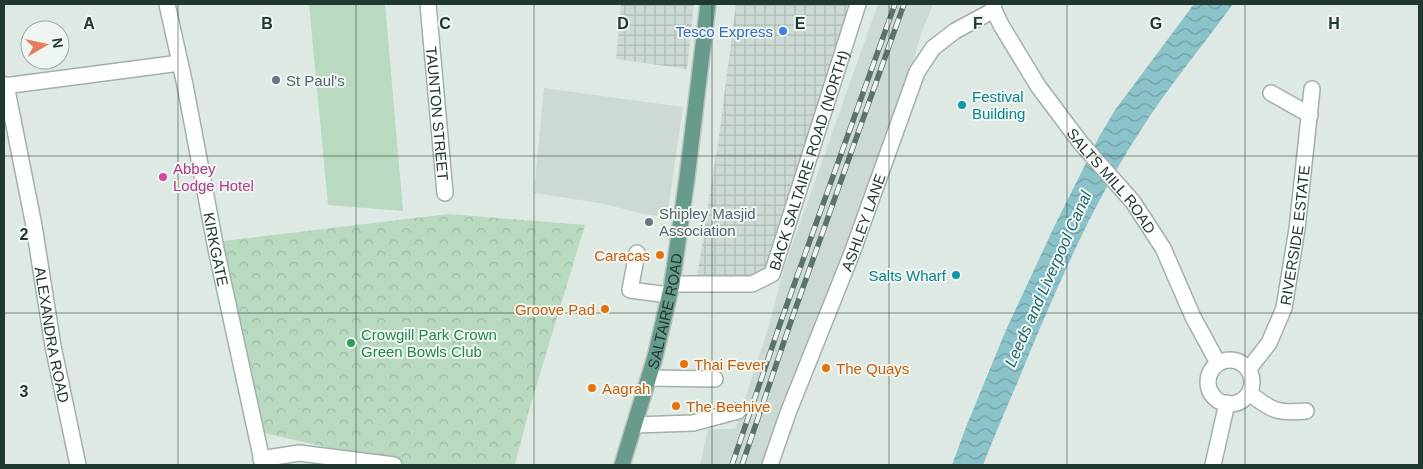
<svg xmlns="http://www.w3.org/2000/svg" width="1423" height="469" viewBox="0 0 1423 469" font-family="Arial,sans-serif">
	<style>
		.built { fill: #cdd9d3 }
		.industrial { fill: url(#industrial-grid) }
		.grass { fill: #b9d9c0 }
		.park { fill: url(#park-crowns) }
		.water { fill: url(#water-waves) }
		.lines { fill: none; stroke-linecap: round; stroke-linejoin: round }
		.minor-casing { stroke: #a2b0ab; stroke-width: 18 }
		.major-casing { stroke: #bcc3c1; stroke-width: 18 }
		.minor { stroke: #fff; stroke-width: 15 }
		.major { stroke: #679b8c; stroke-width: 15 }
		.rail-casing { stroke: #5c736c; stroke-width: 5.5 }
		.rail { stroke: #eff6f2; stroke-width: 4; stroke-dasharray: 11; stroke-linecap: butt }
		.grid { fill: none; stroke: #213831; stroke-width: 1; stroke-opacity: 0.55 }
		.shop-dot { fill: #3f7fe0; stroke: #eff6f2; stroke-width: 2 }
		.worship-dot { fill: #6b7280; stroke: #eff6f2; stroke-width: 2 }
		.culture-dot { fill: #0f9aa8; stroke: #eff6f2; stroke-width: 2 }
		.hotel-dot { fill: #d1479c; stroke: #eff6f2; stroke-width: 2 }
		.food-dot { fill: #e8710a; stroke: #eff6f2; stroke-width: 2 }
		.leisure-dot { fill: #2e9e5b; stroke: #eff6f2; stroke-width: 2 }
		.labels { text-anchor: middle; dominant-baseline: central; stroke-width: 4; stroke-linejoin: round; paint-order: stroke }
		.shop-label { font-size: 15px; fill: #366cbe; stroke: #eff6f2; text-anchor: end }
		.worship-label { font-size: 15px; fill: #5b616d; stroke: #eff6f2; text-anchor: start }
		.culture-label { font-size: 15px; fill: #0d838f; stroke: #eff6f2; text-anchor: start }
		.street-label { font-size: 15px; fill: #213831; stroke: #eff6f2 }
		.hotel-label { font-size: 15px; fill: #b23c85; stroke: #eff6f2; text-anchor: start }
		.food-label { font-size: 15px; fill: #c56008; stroke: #eff6f2; text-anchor: start }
		.leisure-label { font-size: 15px; fill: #27864d; stroke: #eff6f2; text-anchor: start }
		.water-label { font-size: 16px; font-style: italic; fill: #21656e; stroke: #eff6f2 }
		.grid-label { font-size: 16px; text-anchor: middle; font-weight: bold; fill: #213831; stroke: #eff6f2; stroke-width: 4; stroke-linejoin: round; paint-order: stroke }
	</style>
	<defs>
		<pattern id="industrial-grid" width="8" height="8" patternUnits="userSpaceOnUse" patternTransform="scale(1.25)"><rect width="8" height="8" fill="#cdd9d3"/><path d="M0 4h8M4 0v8" fill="none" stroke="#b0bbb6"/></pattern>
		<pattern id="park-crowns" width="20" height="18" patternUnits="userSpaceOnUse" patternTransform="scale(1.25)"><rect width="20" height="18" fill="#b9d9c0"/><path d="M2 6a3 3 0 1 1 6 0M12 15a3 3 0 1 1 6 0" fill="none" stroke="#9fbba5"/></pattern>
		<pattern id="water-waves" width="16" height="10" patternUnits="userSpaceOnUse" patternTransform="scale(1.25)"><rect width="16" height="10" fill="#8bc3cb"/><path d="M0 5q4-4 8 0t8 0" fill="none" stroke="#719fa5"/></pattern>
	</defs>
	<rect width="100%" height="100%" fill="#dfe9e4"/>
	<g class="built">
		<path d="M878,4H933L922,31L909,76L859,219L812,336L762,465H700L708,429H735L768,329L784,268Z"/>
		<path d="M544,88L683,107L667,217L643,214L600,203L534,193Z"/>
	</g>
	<g class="industrial">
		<path d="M642,4H694L687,69L616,59L621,5Z"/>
		<path d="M736,4H852L771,265L756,279L697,277L719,136Z"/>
	</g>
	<path class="grass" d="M309,4H385L403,211L328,205Z"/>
	<path class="park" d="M449,214L585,225L529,410L515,465H405L264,433L223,241Z"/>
	<path class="water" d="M1194,4H1233C1202,47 1167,88 1139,133C1089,210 1053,296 1018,381C1006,409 994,437 983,465H952L966,427L1006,330L1054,227L1099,137L1115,110Z"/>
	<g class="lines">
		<defs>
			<g id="minor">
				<path id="s1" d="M167,4L185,85L216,249L263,465"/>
				<path id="s2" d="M428,4L445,193"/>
				<path id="s3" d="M993,4L994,10L1001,25L1038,86L1080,142L1133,202L1163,248L1193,317L1218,363"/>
				<path id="s4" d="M6,85L34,226L53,346L78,465"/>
				<path d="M4,86L180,63"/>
				<path d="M1271,93L1310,115"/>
				<path d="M637,253L630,290L669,295"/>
				<path id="s5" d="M672,284H752L772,274L858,4"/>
				<circle cx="1230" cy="382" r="22"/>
				<path id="s6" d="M1248,370L1269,343L1284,308L1297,229L1312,89"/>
				<path d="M649,378L715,379"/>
				<path d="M1249,393C1271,410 1277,414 1306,411"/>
				<path d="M635,425L693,423L738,411"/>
				<path d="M261,459L299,453L394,465"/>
				<path id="s7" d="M770,465L788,413L852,253L917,72L933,48L955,31L994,10"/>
				<path d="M1213,465L1227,403"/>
			</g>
			<g id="major">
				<path id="s8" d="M622,465L655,357L672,284L687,178L708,4"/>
			</g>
		</defs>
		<use href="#minor" class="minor-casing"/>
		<use href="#major" class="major-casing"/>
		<use href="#minor" class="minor"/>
		<use href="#major" class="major"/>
		<defs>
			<g id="rail">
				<path d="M732,465L781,321L895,4"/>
				<path d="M742,465L790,324L904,4"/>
			</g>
		</defs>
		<use href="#rail" class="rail-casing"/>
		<use href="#rail" class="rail"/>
	</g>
	<path class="grid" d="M178,4V465M356,4V465M534,4V465M712,4V465M889,4V465M1067,4V465M1245,4V465M4,156H1419M4,313H1419"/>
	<circle class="shop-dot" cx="783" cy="31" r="5"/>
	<g class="worship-dot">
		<circle cx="276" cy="80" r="5"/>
		<circle cx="649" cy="222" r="5"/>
	</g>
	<g class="culture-dot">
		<circle cx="962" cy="105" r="5"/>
		<circle cx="956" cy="275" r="5"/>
	</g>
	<circle class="hotel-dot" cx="163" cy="177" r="5"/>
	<g class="food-dot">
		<circle cx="660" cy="255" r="5"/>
		<circle cx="605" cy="309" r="5"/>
		<circle cx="684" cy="364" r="5"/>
		<circle cx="826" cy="368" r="5"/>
		<circle cx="592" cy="388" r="5"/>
		<circle cx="676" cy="406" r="5"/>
	</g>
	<circle class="leisure-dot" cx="351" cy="343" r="5"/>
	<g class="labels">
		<g class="shop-label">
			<text x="773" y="31">Tesco Express</text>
		</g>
		<g class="worship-label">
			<text x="286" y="80">St Paul's</text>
			<text x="659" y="213">Shipley Masjid<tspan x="659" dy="17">Association</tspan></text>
		</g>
		<g class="culture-label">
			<text x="972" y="96">Festival<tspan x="972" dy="17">Building</tspan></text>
			<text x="946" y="275" text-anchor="end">Salts Wharf</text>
		</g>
		<g class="street-label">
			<text stroke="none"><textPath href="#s2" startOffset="110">TAUNTON STREET</textPath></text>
			<text stroke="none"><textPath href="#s5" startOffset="222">BACK SALTAIRE ROAD (NORTH)</textPath></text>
			<text stroke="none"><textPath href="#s3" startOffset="214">SALTS MILL ROAD</textPath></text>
			<text stroke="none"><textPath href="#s7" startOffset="260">ASHLEY LANE</textPath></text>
			<text stroke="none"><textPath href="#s6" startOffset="146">RIVERSIDE ESTATE</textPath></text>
			<text stroke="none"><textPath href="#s1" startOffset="250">KIRKGATE</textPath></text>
			<text stroke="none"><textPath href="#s8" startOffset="160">SALTAIRE ROAD</textPath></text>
			<text stroke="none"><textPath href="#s4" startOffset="254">ALEXANDRA ROAD</textPath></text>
		</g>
		<g class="hotel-label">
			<text x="173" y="168">Abbey<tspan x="173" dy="17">Lodge Hotel</tspan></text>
		</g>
		<g class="food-label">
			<text x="650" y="255" text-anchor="end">Caracas</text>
			<text x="595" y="309" text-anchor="end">Groove Pad</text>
			<text x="694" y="364">Thai Fever</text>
			<text x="836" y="368">The Quays</text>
			<text x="602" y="388">Aagrah</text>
			<text x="686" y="406">The Beehive</text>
		</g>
		<g class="leisure-label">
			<text x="361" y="334">Crowgill Park Crown<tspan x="361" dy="17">Green Bowls Club</tspan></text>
		</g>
		<g class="water-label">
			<text transform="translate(1048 279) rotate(-66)">Leeds and Liverpool Canal</text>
		</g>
	</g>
	<g class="grid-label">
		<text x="89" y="29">A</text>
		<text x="267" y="29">B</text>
		<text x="445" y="29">C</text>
		<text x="623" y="29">D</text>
		<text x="800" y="29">E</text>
		<text x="978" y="29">F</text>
		<text x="1156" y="29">G</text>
		<text x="1334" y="29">H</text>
		<text x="24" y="240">2</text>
		<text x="24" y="397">3</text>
	</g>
	<rect width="1423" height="469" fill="none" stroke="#213831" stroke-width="10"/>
	<g transform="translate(45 45) rotate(81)"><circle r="24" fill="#eff6f2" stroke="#9daaa5"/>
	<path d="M0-4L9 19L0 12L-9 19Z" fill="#e77b5f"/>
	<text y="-8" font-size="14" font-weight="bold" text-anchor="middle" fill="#213831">N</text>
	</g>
</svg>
